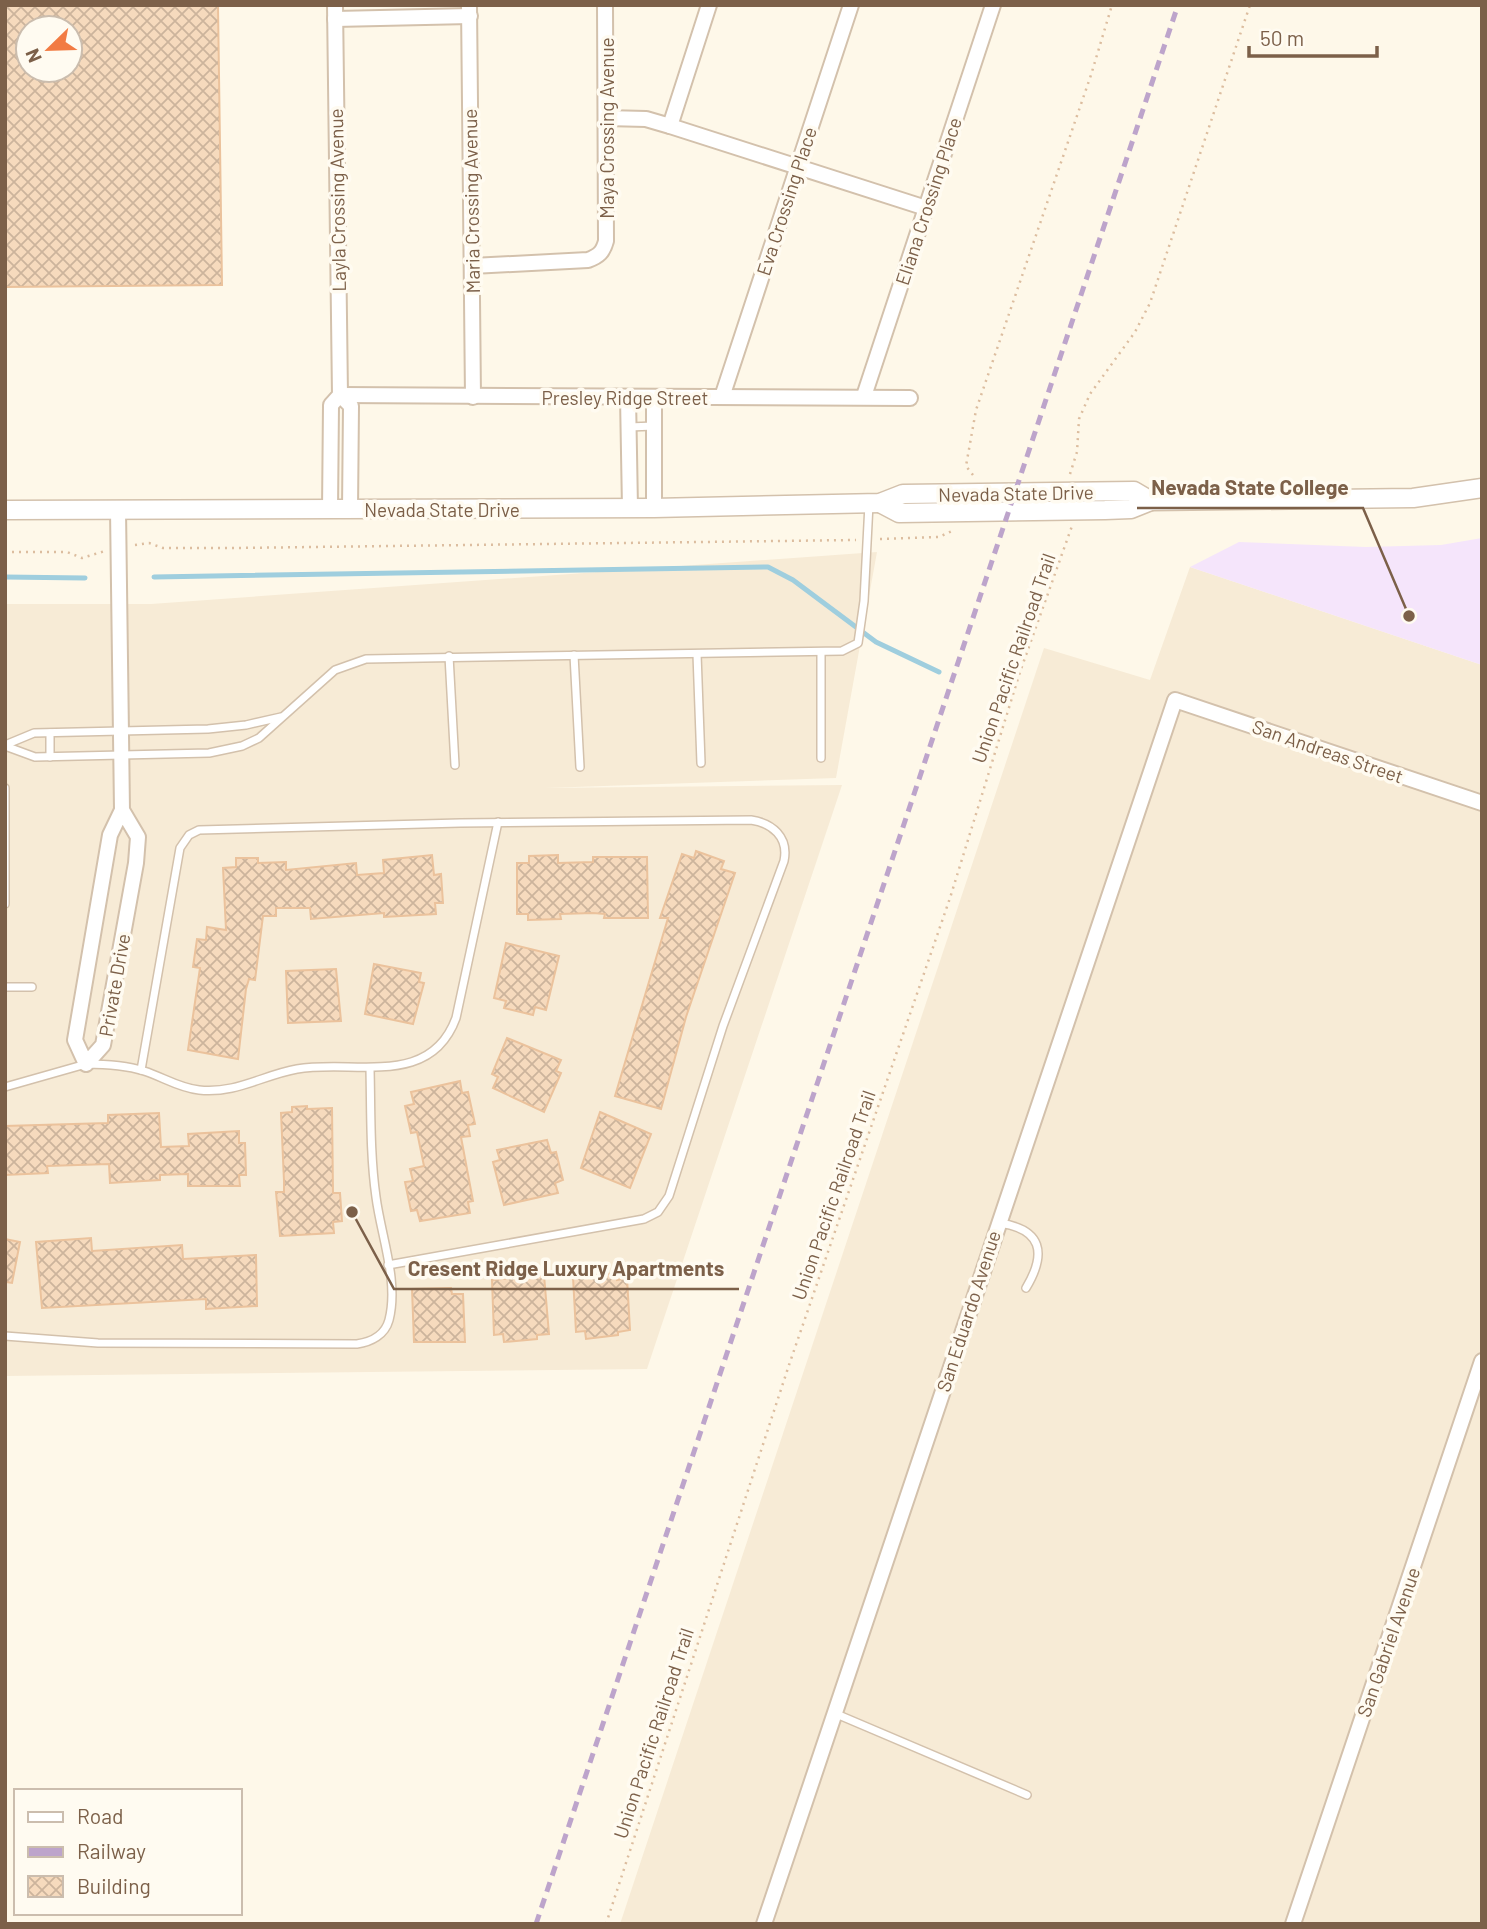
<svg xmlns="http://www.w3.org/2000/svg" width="1487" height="1929" viewBox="0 0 1487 1929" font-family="Barlow,sans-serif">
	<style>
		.residential { fill: #f7ebd6 }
		.education { fill: #f5e5fb }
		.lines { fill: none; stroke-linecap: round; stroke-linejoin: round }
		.stream { stroke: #9fcede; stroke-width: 5 }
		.building { fill: url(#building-cross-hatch); stroke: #ebc29c; stroke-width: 2; fill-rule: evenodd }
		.service-casing { stroke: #d3c1ac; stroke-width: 10 }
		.minor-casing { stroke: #d3c1ac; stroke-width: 18 }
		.tertiary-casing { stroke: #d3c1ac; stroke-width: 21 }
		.path { stroke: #dcbd9f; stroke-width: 2.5; stroke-dasharray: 2 5; stroke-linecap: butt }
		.service { stroke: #fff; stroke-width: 7 }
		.minor { stroke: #fff; stroke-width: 14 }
		.tertiary { stroke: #fff; stroke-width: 18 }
		.rail { stroke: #bda4cb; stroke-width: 5; stroke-dasharray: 10 7; stroke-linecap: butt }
		.labels { text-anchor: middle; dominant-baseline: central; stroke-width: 7; stroke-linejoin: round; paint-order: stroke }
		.street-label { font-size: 19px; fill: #7c6049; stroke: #fffbf1 }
		.leader { fill: none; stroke: #7c6049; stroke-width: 2.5 }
		.callout-dot { fill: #7c6049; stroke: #fffbf1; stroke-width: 2.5 }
		.callout-label { font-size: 21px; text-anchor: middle; font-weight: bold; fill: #7c6049; stroke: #fffbf1; stroke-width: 7; stroke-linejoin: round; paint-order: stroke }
	</style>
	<defs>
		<pattern id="building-cross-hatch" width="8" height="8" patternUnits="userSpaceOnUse" patternTransform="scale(1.75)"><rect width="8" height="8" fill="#f6dabd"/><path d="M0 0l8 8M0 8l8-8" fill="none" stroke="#ccb49c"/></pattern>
	</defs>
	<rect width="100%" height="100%" fill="#fef8e9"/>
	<g class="residential">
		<path d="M877,552L836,778L545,788L842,785L647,1369L5,1376V604H151Z"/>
		<path d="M1190,567L1482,665V1924H620L1044,648L1150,680Z"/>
	</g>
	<path class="education" d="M1482,538V665L1190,567L1239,542L1366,547L1441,545Z"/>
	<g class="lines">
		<g class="stream">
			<path d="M5,577L85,578"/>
			<path d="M154,577L768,567L793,580L876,642L939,672"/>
		</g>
	</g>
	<g class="building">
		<path d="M5,5H218L222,285L5,287ZM28,28H70V70H28Z"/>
		<path d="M696,851L724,861L721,869L735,873L686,1017L661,1109L615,1096L668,918H660L682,854L694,858Z"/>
		<path d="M432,855L434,875L441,874L443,903H435L436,914L384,917V913L311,919L310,908H276V916H263L255,980L249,979L246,989L238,1059L188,1050L200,968L193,967L197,939L206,940L207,927L226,930L223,868L236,867V858H258V863L286,862V870L356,863L357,875L384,873L383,860Z"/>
		<path d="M558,855V863L593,862V857H647L648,918H604L605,914L593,913L560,914L561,919L528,920V914H517V863H529V856Z"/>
		<path d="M506,943L559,956L546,1010L535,1007L533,1015L504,1008L506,1001L494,998Z"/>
		<path d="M374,964L421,973L419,982L424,983L413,1024L365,1014Z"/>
		<path d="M336,969L341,1021L288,1023L286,971Z"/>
		<path d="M507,1038L561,1060L556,1071L561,1073L544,1112L493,1088L498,1077L492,1074Z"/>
		<path d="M460,1081L462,1093L468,1092L475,1124L468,1125L470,1136L461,1137L473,1201L468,1202L470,1213L420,1221L417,1210L411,1211L405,1182L413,1181L410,1169L424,1166L417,1132L411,1133L405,1106L414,1104L411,1092Z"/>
		<path d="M307,1106V1109L332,1108L333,1193H340L342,1221L333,1222L334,1233L280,1236L276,1192H284V1181L281,1113L292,1112V1107Z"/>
		<path d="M600,1112L651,1134L630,1188L581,1168Z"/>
		<path d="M159,1113L161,1147L189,1146L188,1134L239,1131V1143H245L246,1175H239L240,1186H188V1174L160,1175V1180L110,1183L109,1164L47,1166L48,1173L5,1175V1126L108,1123V1115Z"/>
		<path d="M547,1140L551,1153L556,1152L563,1180L555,1183L558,1193L504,1205L493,1162L500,1160L497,1150Z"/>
		<path d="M91,1238L92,1251L182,1245L183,1259L256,1255L257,1306L206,1309V1299L42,1308L36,1242Z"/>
		<path d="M5,1239L20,1242L12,1283L5,1282Z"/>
		<path d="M616,1273L617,1280L627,1278L630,1330L618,1332V1335L586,1339L585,1331L576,1332L573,1277Z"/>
		<path d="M544,1275L549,1334L537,1335V1339L504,1342L503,1334L494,1335L492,1280Z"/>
		<path d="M451,1288L452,1294H463L465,1342H414L412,1289Z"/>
	</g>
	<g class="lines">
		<defs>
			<g id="service">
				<path d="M629,427L654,426"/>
				<path d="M821,653V758"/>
				<path d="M697,654L701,763"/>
				<path d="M574,655L580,767"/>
				<path d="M449,656L455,765"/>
				<path d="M50,733V757"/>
				<path d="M5,745L34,733L208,729L246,725L281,717"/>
				<path d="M5,746L35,757L209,753L242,746L259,738L335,670L366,659L842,651L858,643L864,601L869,504"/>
				<path d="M5,788V904"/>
				<path d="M5,987H32"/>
				<path d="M141,1070L180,848L189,835L199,830L460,823L751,820C772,823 789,837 784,861L723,1026L669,1196L658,1212L644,1219L388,1265"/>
				<path d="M5,1087L86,1064C105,1064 125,1065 144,1071C163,1077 179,1088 199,1090C236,1094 263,1075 297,1069C353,1059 430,1089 456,1018L498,822"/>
				<path d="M999,1223C1042,1229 1047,1253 1026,1288"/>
				<path d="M5,1336L98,1343L357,1344C371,1342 385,1335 389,1320C399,1281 381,1236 376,1197C370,1155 371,1111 370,1069"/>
				<path d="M834,1713L1027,1795"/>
			</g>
			<g id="minor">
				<path d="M469,5L473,397"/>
				<path d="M335,19L470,16"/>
				<path d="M606,118L646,119L670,126L926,208"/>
				<path d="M670,126L709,5"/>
				<path d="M472,266L588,260C599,256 603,252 606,241L605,5"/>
				<path d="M340,395L910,398"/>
				<path d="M340,395L351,406L350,509"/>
				<path d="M864,396L993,5"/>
				<path d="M628,397L630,508"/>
				<path d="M722,397L851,5"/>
				<path d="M654,508V397"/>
				<path d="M118,510L122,810L110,835L75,1040L86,1064L103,1045L136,863L138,837L122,810"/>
				<path d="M330,510L331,405L340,395L335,5"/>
				<path d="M764,1924L1175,700L1482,803"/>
				<path d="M1293,1924L1482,1361"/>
			</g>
			<g id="tertiary">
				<path d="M880,503L899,513L1105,510L1131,509L1151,501L1413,498L1482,488"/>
				<path d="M5,510L654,508L880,503L903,494L1134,491L1151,501"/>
			</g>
		</defs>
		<use href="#service" class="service-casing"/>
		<use href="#minor" class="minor-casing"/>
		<use href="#tertiary" class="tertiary-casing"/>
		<g class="path">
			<path d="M1070,474L1077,452L1079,419L1090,394L1135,332L1150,303L1250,5"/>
			<path d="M973,475L966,466L976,410L1091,75L1112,5"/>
			<path d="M880,539L939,537L952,531"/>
			<path d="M135,545L149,543L163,548H235L856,540"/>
			<path d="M5,552H67L82,558L105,551"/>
			<path d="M606,1924L789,1365L950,898L1020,672L1072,526"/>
		</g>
		<use href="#service" class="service"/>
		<use href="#minor" class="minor"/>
		<use href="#tertiary" class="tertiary"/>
		<path class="rail" d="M536,1924L1178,5"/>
	</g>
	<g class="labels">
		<g class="street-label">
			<text transform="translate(606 128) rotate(-90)">Maya Crossing Avenue</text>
			<text transform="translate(337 200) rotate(-91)">Layla Crossing Avenue</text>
			<text transform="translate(471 201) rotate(-91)">Maria Crossing Avenue</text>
			<text transform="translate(786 201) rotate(-72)">Eva Crossing Place</text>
			<text transform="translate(928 201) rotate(-72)">Eliana Crossing Place</text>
			<text x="625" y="397">Presley Ridge Street</text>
			<text transform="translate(1016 493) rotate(-1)">Nevada State Drive</text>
			<text x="442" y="509">Nevada State Drive</text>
			<text transform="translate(1013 658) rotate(-71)">Union Pacific Railroad Trail</text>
			<text transform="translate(1328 751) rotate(19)">San Andreas Street</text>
			<text transform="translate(114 985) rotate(-80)">Private Drive</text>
			<text transform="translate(833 1195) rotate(-71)">Union Pacific Railroad Trail</text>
			<text transform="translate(968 1311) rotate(-72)">San Eduardo Avenue</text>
			<text transform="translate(1388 1642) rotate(-71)">San Gabriel Avenue</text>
			<text transform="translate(653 1733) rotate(-72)">Union Pacific Railroad Trail</text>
		</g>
	</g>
	<path class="leader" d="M1409 616L1363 508H1137M352 1212L394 1289H739"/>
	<g class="callout-dot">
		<circle cx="1409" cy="616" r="7"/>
		<circle cx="352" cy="1212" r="7"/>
	</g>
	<g class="callout-label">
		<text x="1250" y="495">Nevada State College</text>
		<text x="566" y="1276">Cresent Ridge Luxury Apartments</text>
	</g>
	<rect width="1487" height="1929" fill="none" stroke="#7c6049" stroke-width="14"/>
	<rect x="14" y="1789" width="228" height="126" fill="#fffbf1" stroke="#cbbdae" stroke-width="2"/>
	<rect x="28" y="1812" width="35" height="10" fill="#ffffff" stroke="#cbbdae" stroke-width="2"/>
	<text x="77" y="1824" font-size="21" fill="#7c6049">Road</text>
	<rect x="28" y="1847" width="35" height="10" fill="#bda4cb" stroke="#cbbdae" stroke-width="2"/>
	<text x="77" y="1859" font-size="21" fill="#7c6049">Railway</text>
	<rect x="28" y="1876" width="35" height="21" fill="url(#building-cross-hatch)" stroke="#cbbdae" stroke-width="2"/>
	<text x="77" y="1894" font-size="21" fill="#7c6049">Building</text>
	<g transform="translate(49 49) rotate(247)"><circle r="33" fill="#fffbf1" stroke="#cbbdae" stroke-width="2"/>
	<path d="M0-5L12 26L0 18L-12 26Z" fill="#f27b43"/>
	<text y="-10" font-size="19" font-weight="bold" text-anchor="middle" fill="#7c6049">N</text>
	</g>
	<path d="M1249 46v10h128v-10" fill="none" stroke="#7c6049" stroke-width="3.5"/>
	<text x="1260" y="46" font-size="21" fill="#7c6049" stroke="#fffbf1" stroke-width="5" paint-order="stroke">50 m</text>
</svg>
